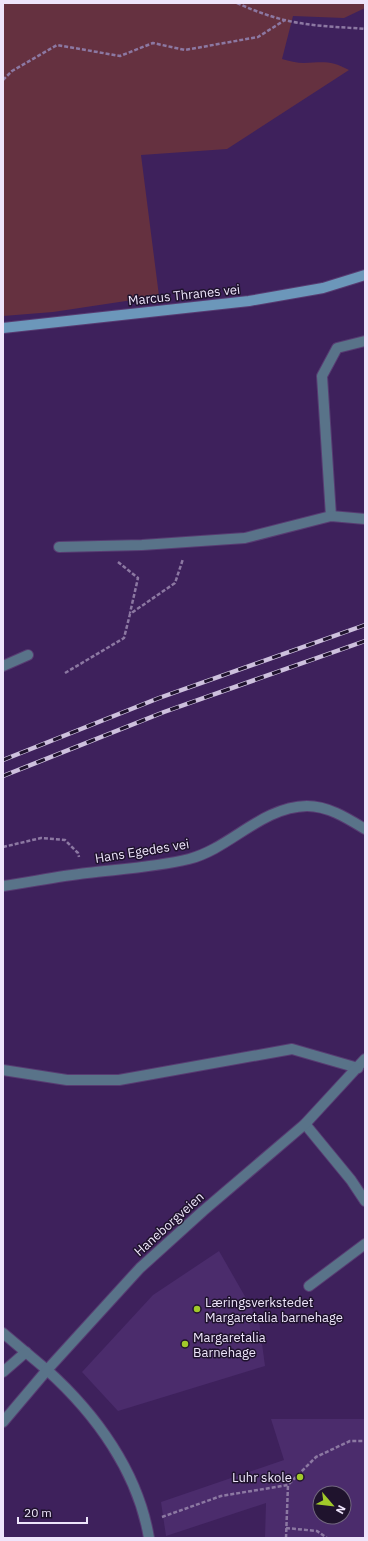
<svg xmlns="http://www.w3.org/2000/svg" width="368" height="1541" viewBox="0 0 368 1541" font-family="'IBM Plex Sans',sans-serif">
	<style>
		.built { fill: #4b2c6c; fill-rule: evenodd }
		.green { fill: #653140 }
		.lines { fill: none; stroke-linecap: round; stroke-linejoin: round }
		.service-casing { stroke: #573c72; stroke-width: 12 }
		.minor-casing { stroke: #573c72; stroke-width: 12 }
		.tertiary-casing { stroke: #573c72; stroke-width: 12 }
		.secondary-casing { stroke: #573c72; stroke-width: 12 }
		.path { stroke: #8c78a2; stroke-width: 2.5; stroke-dasharray: 4 2; stroke-linecap: butt }
		.service { stroke: #597389; stroke-width: 10 }
		.minor { stroke: #597389; stroke-width: 10 }
		.tertiary { stroke: #597389; stroke-width: 10 }
		.secondary { stroke: #6c97ba; stroke-width: 10 }
		.rail-casing { stroke: #cdc0dd; stroke-width: 4.5 }
		.rail { stroke: #1f132d; stroke-width: 3; stroke-dasharray: 9; stroke-linecap: butt }
		.poi-dot { fill: #a1c92a; stroke: #1f132d; stroke-width: 1.5 }
		.labels { text-anchor: middle; dominant-baseline: central; stroke-width: 3; stroke-linejoin: round; paint-order: stroke }
		.street-label { font-size: 13px; fill: #eee5fb; stroke: #1f132d }
		.poi-label { font-size: 13px; fill: #eee5fb; stroke: #1f132d; text-anchor: start }
	</style>
	<rect width="100%" height="100%" fill="#3e215c"/>
	<g class="built">
		<path d="M219,1251L259,1321L265,1366L118,1411L82,1372L153,1295Z"/>
		<path d="M271,1419H365V1538H265L266,1503L166,1536L161,1502L284,1460ZM320,1493H344V1517H320Z"/>
	</g>
	<path class="green" d="M3,3H365V8L344,18L293,16L282,59C289,61 297,63 304,63C323,62 331,60 349,70L227,149L141,155L159,296L53,312L3,316Z"/>
	<g class="lines">
		<defs>
			<g id="service">
				<path d="M3,666L28,655"/>
				<path d="M305,1124L351,1180L365,1201"/>
				<path d="M309,1286L365,1244"/>
				<path d="M47,1370C96,1414 138,1472 149,1538"/>
			</g>
			<g id="minor">
				<path d="M331,516L322,376L337,348L365,341"/>
				<path d="M59,547L142,545L245,538L331,516L365,519"/>
				<path d="M3,886C31,882 59,876 87,873C121,869 156,867 189,859C231,848 261,807 307,806C328,806 347,818 365,829"/>
				<path d="M3,1070L67,1080H119L292,1049L358,1068"/>
				<path d="M3,1333L47,1370"/>
				<path d="M3,1372L26,1352"/>
			</g>
			<path id="tertiary" d="M3,1422L47,1370L140,1268L203,1211L305,1124L365,1059"/>
			<path id="secondary" d="M3,328L249,301L323,288L365,275"/>
		</defs>
		<use href="#service" class="service-casing"/>
		<use href="#minor" class="minor-casing"/>
		<use href="#tertiary" class="tertiary-casing"/>
		<use href="#secondary" class="secondary-casing"/>
		<g class="path">
			<path d="M237,3C259,13 282,21 306,24C325,27 345,27 365,29"/>
			<path d="M3,80L12,71L57,45L120,56L153,43L185,50L258,37L285,20"/>
			<path d="M118,562L138,578L130,613"/>
			<path d="M65,673L124,638L130,614L175,583L183,559"/>
			<path d="M3,847L41,838L65,840L78,853L79,857"/>
			<path d="M162,1517L221,1496L288,1485L316,1457L350,1441H365"/>
			<path d="M286,1528L317,1531L327,1538"/>
			<path d="M286,1538L288,1485"/>
		</g>
		<use href="#service" class="service"/>
		<use href="#minor" class="minor"/>
		<use href="#tertiary" class="tertiary"/>
		<use href="#secondary" class="secondary"/>
		<defs>
			<g id="rail">
				<path d="M3,760L159,698L365,625"/>
				<path d="M3,776L164,712L365,641"/>
			</g>
		</defs>
		<use href="#rail" class="rail-casing"/>
		<use href="#rail" class="rail"/>
	</g>
	<g class="poi-dot">
		<circle cx="197" cy="1309" r="4"/>
		<circle cx="185" cy="1344" r="4"/>
		<circle cx="300" cy="1477" r="4"/>
	</g>
	<g class="labels">
		<g class="street-label">
			<text transform="translate(184 295) rotate(-6)">Marcus Thranes vei</text>
			<text transform="translate(142 851) rotate(-9)">Hans Egedes vei</text>
			<text transform="translate(169 1224) rotate(-42)">Haneborgveien</text>
		</g>
		<g class="poi-label">
			<text x="205" y="1302">Læringsverkstedet<tspan x="205" dy="15">Margaretalia barnehage</tspan></text>
			<text x="193" y="1337">Margaretalia<tspan x="193" dy="15">Barnehage</tspan></text>
			<text x="292" y="1477" text-anchor="end">Luhr skole</text>
		</g>
	</g>
	<rect width="368" height="1541" fill="none" stroke="#eee5fb" stroke-width="8"/>
	<g transform="translate(332 1505) rotate(118)"><circle r="19" fill="#1f132d" stroke="#72677f"/>
	<path d="M0-3L7 15L0 10L-7 15Z" fill="#a1c92a"/>
	<text y="-6" font-size="11" font-weight="bold" text-anchor="middle" fill="#eee5fb">N</text>
	</g>
	<path d="M18 1517v6h69v-6" fill="none" stroke="#eee5fb" stroke-width="2"/>
	<text x="24" y="1517" font-size="12" fill="#eee5fb" stroke="#1f132d" stroke-width="3" paint-order="stroke">20 m</text>
</svg>
